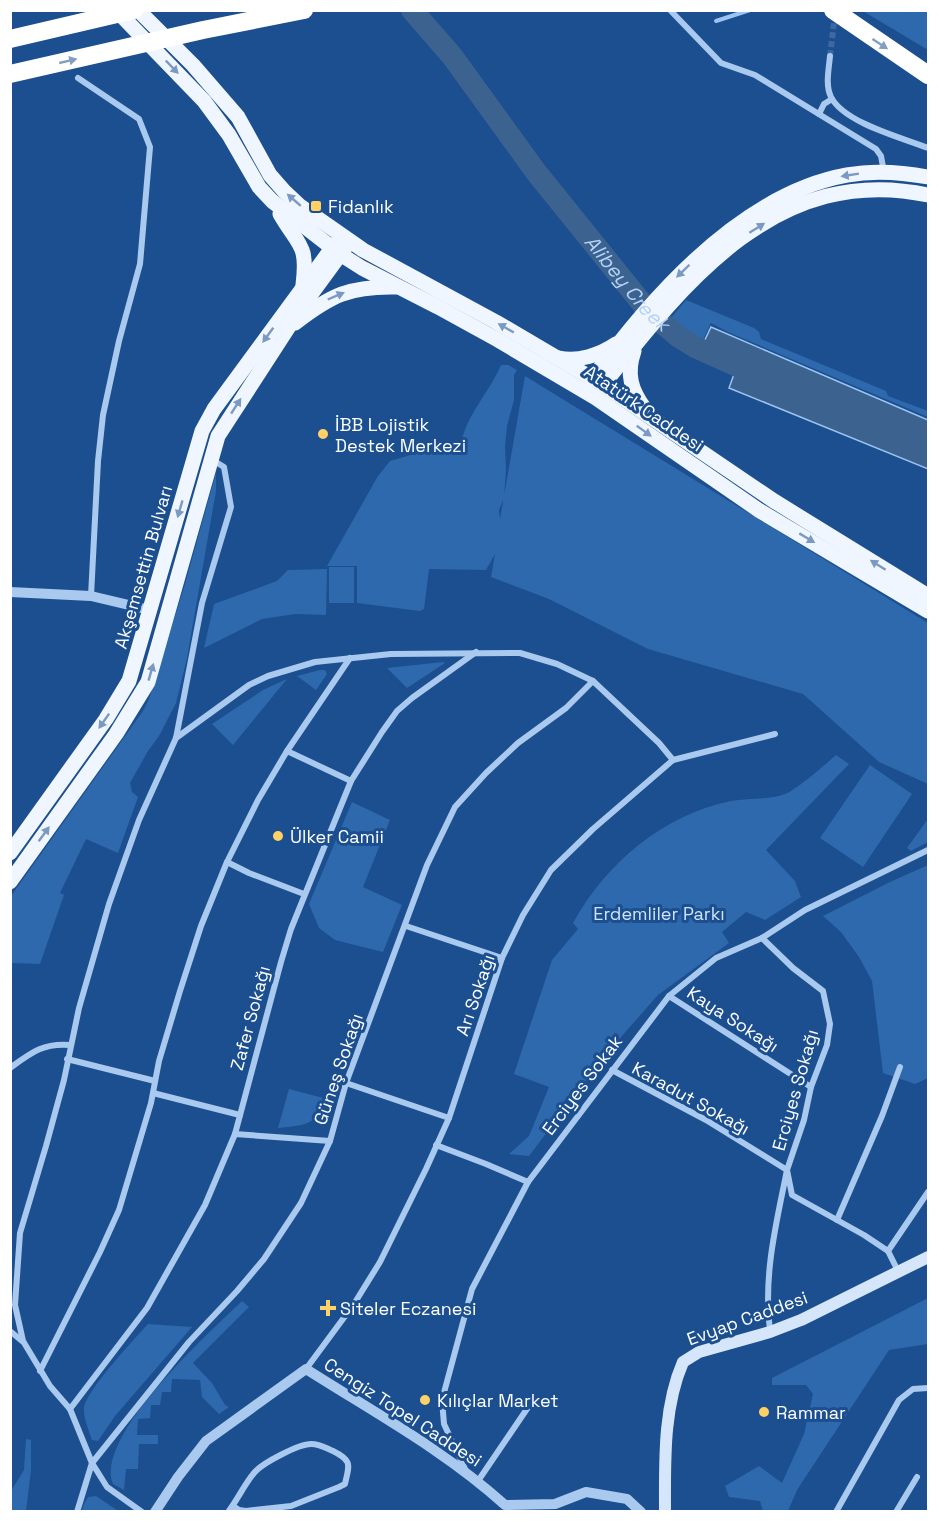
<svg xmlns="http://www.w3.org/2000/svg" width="939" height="1522" viewBox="0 0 939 1522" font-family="'Space Grotesk',sans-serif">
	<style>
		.green { fill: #2e69ad }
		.water { fill: #3c6290; stroke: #9cc4f0; stroke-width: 1.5 }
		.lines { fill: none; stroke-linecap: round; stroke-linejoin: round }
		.stream { stroke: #9cc4f0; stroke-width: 4 }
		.river { stroke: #3c6290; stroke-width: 22 }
		.minor-tunnel { stroke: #3d69a0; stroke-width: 6; stroke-dasharray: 6 3; stroke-linecap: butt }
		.minor { stroke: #a9c9ee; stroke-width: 6 }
		.tertiary { stroke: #a9c9ee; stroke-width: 10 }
		.secondary { stroke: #d6e6fa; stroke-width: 12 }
		.primary { stroke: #f0f6ff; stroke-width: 15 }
		.motorway { stroke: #fff; stroke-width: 18 }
		.motorway-bridge { stroke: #fff; stroke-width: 18 }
		.oneway { fill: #829ec1 }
		.oneway2 { fill: #7b9ac1 }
		.poi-dot { fill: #ffd166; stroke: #1b4f8f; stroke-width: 2 }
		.labels { text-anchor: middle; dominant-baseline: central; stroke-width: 6; stroke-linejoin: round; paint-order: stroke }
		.poi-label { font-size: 18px; fill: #fff; stroke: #1b4f8f; text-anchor: start }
		.street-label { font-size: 18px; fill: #fff; stroke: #1b4f8f }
		.park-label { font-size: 18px; fill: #cfe3fa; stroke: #1b4f8f }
		.water-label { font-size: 20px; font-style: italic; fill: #b5d3f5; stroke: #1b4f8f }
	</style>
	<rect width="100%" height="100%" fill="#1b4f8f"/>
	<g class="green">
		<path d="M863,11H928V50Z"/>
		<path d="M686,300L754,328L759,332L761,339L886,391L888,396L928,411V417L728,332L711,323L700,346L666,324Z"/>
		<path d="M501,365H508L517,370L514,375V400L507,426L505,447L506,470L504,498L499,510L500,519L525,376L928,623V784L879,762L803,694L648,649L549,599L491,577L495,554L486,570L429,569L424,609L420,611L357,603V566H327L378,476L390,461L462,440C468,413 490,391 501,365Z"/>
		<path d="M216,473V491L187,658L176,703L159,736L148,751L130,783L132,792L138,797L118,853L86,839L60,893L64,895L40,964L11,963V896L143,711L149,699L185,584Z"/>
		<rect x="329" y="567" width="25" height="36"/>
		<path d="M327,569L326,615L295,614L262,619L204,648L214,604L277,581L288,570Z"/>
		<path d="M443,662L445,663L407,688L387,668Z"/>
		<path d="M320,670H325L327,674L316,690L297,676Z"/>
		<path d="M287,679L233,745L212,724L263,690Z"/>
		<path d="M836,755L849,764L766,850L795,881L801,897L765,920L746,912L722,932L729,943L658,995L606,1054L529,1156L509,1154L529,1136L549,1087L514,1074L552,960L578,929L573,923C606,863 663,815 731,801C748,798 769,800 785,794C795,791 827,763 836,755Z"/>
		<path d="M870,765L912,794L863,867L820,838Z"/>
		<path d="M352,802L390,820L363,887L402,905L383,952L335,940L319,928L309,904Z"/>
		<path d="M928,819V842L911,851L907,848Z"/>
		<path d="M928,865V1078L915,1084L883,1073L872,981L859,957L841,932L823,916L890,882Z"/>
		<path d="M289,1089L327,1099C316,1126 305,1125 278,1128Z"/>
		<path d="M928,1298V1344L889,1350L797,1490L788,1511H763L760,1501L729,1497L725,1486L759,1466L782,1483L804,1434L813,1394L806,1385H772V1378Z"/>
		<path d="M242,1301L249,1307L193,1363L212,1383L225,1405L229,1407L219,1414L202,1397L200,1380L172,1379L171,1392H162L160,1405H151L150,1418L138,1419L137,1435H158V1444H139L138,1469H126L124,1490L113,1484C94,1436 209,1333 242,1301Z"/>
		<path d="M148,1324L192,1327L115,1416L98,1441L92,1440C89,1431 83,1417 84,1408C86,1391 135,1338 148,1324Z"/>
		<path d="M26,1439L31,1440V1470L26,1511H11V1491L24,1470Z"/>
		<path d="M96,1496L118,1511H82L84,1504L88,1497Z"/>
	</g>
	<path class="water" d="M711,327L928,420V469L729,388L738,363L701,348Z"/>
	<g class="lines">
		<path class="stream" d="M716,21L750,10"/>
		<path class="river" id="s1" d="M412,10L452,56L536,172L649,312L679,337L695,347L764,378"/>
		<path class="minor-tunnel" d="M830,56L835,14"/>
		<g class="minor">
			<path d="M670,10L721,63L755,75L876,149L881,156L884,172"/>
			<path d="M830,56C829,68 825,85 831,97C844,123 903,138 928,148"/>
			<path d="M78,78L139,119L150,147L140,264L119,341L103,415L98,461L91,596"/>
			<path d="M819,114L824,104L832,99"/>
			<path d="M176,738L249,685L268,676L315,662L391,654L520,653L557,664L593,681L659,743L673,760"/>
			<path d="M287,751L351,781"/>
			<path d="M227,862L249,873L304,894"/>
			<path d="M406,926L502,958"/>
			<path d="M669,996L811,1087"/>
			<path d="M67,1059L155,1081"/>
			<path d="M10,1068C32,1052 43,1043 70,1045"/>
			<path d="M612,1070L706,1120L787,1170L804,1120L811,1087L827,1045L830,1024L823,991L793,968L762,938"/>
			<path d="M346,1083L449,1118"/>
			<path d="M153,1093L240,1115"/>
			<path d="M235,1134L330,1141"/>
			<path d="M436,1145L486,1164L528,1182"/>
			<path d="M837,1220L882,1116L900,1067"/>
			<path d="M888,1251L928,1192"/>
			<path d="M10,1331L22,1341"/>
			<path d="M770,1331C763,1275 776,1225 787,1170L792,1195L864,1235L888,1251L899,1273"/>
			<path d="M306,1369L354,1304L380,1262L426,1169L449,1118L502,958L523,915L551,870L593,829L673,760L775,734"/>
			<path d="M40,1371L100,1252L119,1210L151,1103L159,1061L180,991L201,926L227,862L258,800L287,751L350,658"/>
			<path d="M70,1409L147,1308L205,1205L235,1134L281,962L291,929L351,781L382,732L397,711L412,698L476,652"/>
			<path d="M466,1471L444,1424L442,1400L472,1289L528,1182L669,996L716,958L762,938L805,910L928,850"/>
			<path d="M478,1481L533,1400"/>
			<path d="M77,1512L92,1463L189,1342L237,1291L264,1259L301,1203L330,1141L346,1083L427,865L455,807L486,773L518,743L566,708L593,681"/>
			<path d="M142,1512L107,1487L92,1463L70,1409L50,1386L23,1341L15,1305L20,1233L46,1146L64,1080L79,1008L109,904L139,820L176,738L202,603L231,507L224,467L211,459"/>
			<path d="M228,1512C238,1499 244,1485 254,1473C262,1463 299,1444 311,1444C320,1444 326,1448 333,1451C353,1461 349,1465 345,1484L339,1487L291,1506L246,1511L239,1510L233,1506"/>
			<path d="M836,1512L899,1400L913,1389L928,1388"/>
			<path d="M896,1512L917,1477"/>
		</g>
		<g class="tertiary">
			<path d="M10,592L91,596L150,610"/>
			<path d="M155,1512L178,1477L206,1441L306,1369C375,1413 444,1450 505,1505L555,1504L586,1492L627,1499L641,1512"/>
		</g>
		<path class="secondary" d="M665,1512C665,1462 663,1408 683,1362L699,1352L770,1332L801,1320L928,1257"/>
		<g class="primary">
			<path d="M116,10L204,101L229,135L259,187L272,201L340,254L362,268L438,307L498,340L596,398L760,511L928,611"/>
			<path d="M138,10L193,65L238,117L270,175L284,191L300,206L363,250L496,322L603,385L774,501L928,596"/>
			<path d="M280,214C299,247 308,243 303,285"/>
			<path d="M295,323C331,295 350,286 396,287"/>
			<path d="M634,351C626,374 631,390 645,409"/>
			<path d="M559,358C578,362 600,355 616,344"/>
			<path d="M592,379C652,296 742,194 847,175C874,170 901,172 928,177"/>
			<path d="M603,385C686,280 778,163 928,195"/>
			<path d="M10,853L106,719L129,681L202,431L214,409L335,244"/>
			<path d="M10,882L116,734L148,682L218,436L301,308L345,248"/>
		</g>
		<path class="motorway" d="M833,10L928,75"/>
		<g class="motorway-bridge">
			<path d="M10,39L134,10"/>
			<path d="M10,74L203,30L304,10"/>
		</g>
	</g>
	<defs><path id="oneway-solid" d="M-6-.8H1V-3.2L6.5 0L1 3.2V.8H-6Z" transform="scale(1.5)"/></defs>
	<g class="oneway">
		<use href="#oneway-solid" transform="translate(880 44) rotate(33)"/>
		<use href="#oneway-solid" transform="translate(68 61) rotate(-13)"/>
	</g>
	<g class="oneway2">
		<use href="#oneway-solid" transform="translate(172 67) rotate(46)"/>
		<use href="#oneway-solid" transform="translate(850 175) rotate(171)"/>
		<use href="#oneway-solid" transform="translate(294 200) rotate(-139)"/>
		<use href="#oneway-solid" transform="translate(757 228) rotate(-32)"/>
		<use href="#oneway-solid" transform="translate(683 271) rotate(136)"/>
		<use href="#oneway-solid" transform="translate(336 296) rotate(-23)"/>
		<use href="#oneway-solid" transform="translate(506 328) rotate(-150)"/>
		<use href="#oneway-solid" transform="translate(268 335) rotate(126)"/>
		<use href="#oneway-solid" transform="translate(236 406) rotate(-57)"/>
		<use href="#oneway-solid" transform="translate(644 431) rotate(36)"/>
		<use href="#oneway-solid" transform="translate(180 509) rotate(106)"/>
		<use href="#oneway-solid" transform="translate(807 538) rotate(31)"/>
		<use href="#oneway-solid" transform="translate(878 565) rotate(-148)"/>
		<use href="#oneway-solid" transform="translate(151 672) rotate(-74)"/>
		<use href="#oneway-solid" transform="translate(104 721) rotate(125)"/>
		<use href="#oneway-solid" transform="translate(44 834) rotate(-54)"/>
	</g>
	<g class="poi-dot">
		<rect x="310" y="200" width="12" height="12" rx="3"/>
		<circle cx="323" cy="434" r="6"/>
		<circle cx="278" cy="836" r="6"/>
		<path d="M325 1299h6v6h6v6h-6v6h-6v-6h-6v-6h6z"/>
		<circle cx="425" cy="1400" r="6"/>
		<circle cx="764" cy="1412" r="6"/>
	</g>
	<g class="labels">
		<g class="poi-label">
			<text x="328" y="206">Fidanlık</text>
			<text x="335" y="424">İBB Lojistik<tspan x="335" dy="21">Destek Merkezi</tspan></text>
			<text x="290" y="836">Ülker Camii</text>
			<text x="340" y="1308">Siteler Eczanesi</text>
			<text x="437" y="1400">Kılıçlar Market</text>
			<text x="776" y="1412">Rammar</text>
		</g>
		<g class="street-label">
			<text transform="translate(644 408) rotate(34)">Atatürk Caddesi</text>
			<text transform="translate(143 567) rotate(-74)">Akşemsettin Bulvarı</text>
			<text transform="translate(475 995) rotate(-71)">Arı Sokağı</text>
			<text transform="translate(250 1018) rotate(-75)">Zafer Sokağı</text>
			<text transform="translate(733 1019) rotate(33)">Kaya Sokağı</text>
			<text transform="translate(338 1069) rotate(-71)">Güneş Sokağı</text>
			<text transform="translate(582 1085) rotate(-53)">Erciyes Sokak</text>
			<text transform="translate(795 1090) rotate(-74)">Erciyes Sokağı</text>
			<text transform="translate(691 1098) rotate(29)">Karadut Sokağı</text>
			<text transform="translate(747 1318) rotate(-20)">Evyap Caddesi</text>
			<text transform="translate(403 1412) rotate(33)">Cengiz Topel Caddesi</text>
		</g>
		<g class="park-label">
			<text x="659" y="913">Erdemliler Parkı</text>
		</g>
		<g class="water-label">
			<text stroke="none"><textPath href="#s1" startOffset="348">Alibey Creek</textPath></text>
		</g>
	</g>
	<rect width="939" height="1522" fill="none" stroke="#ffffff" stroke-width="24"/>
</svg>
